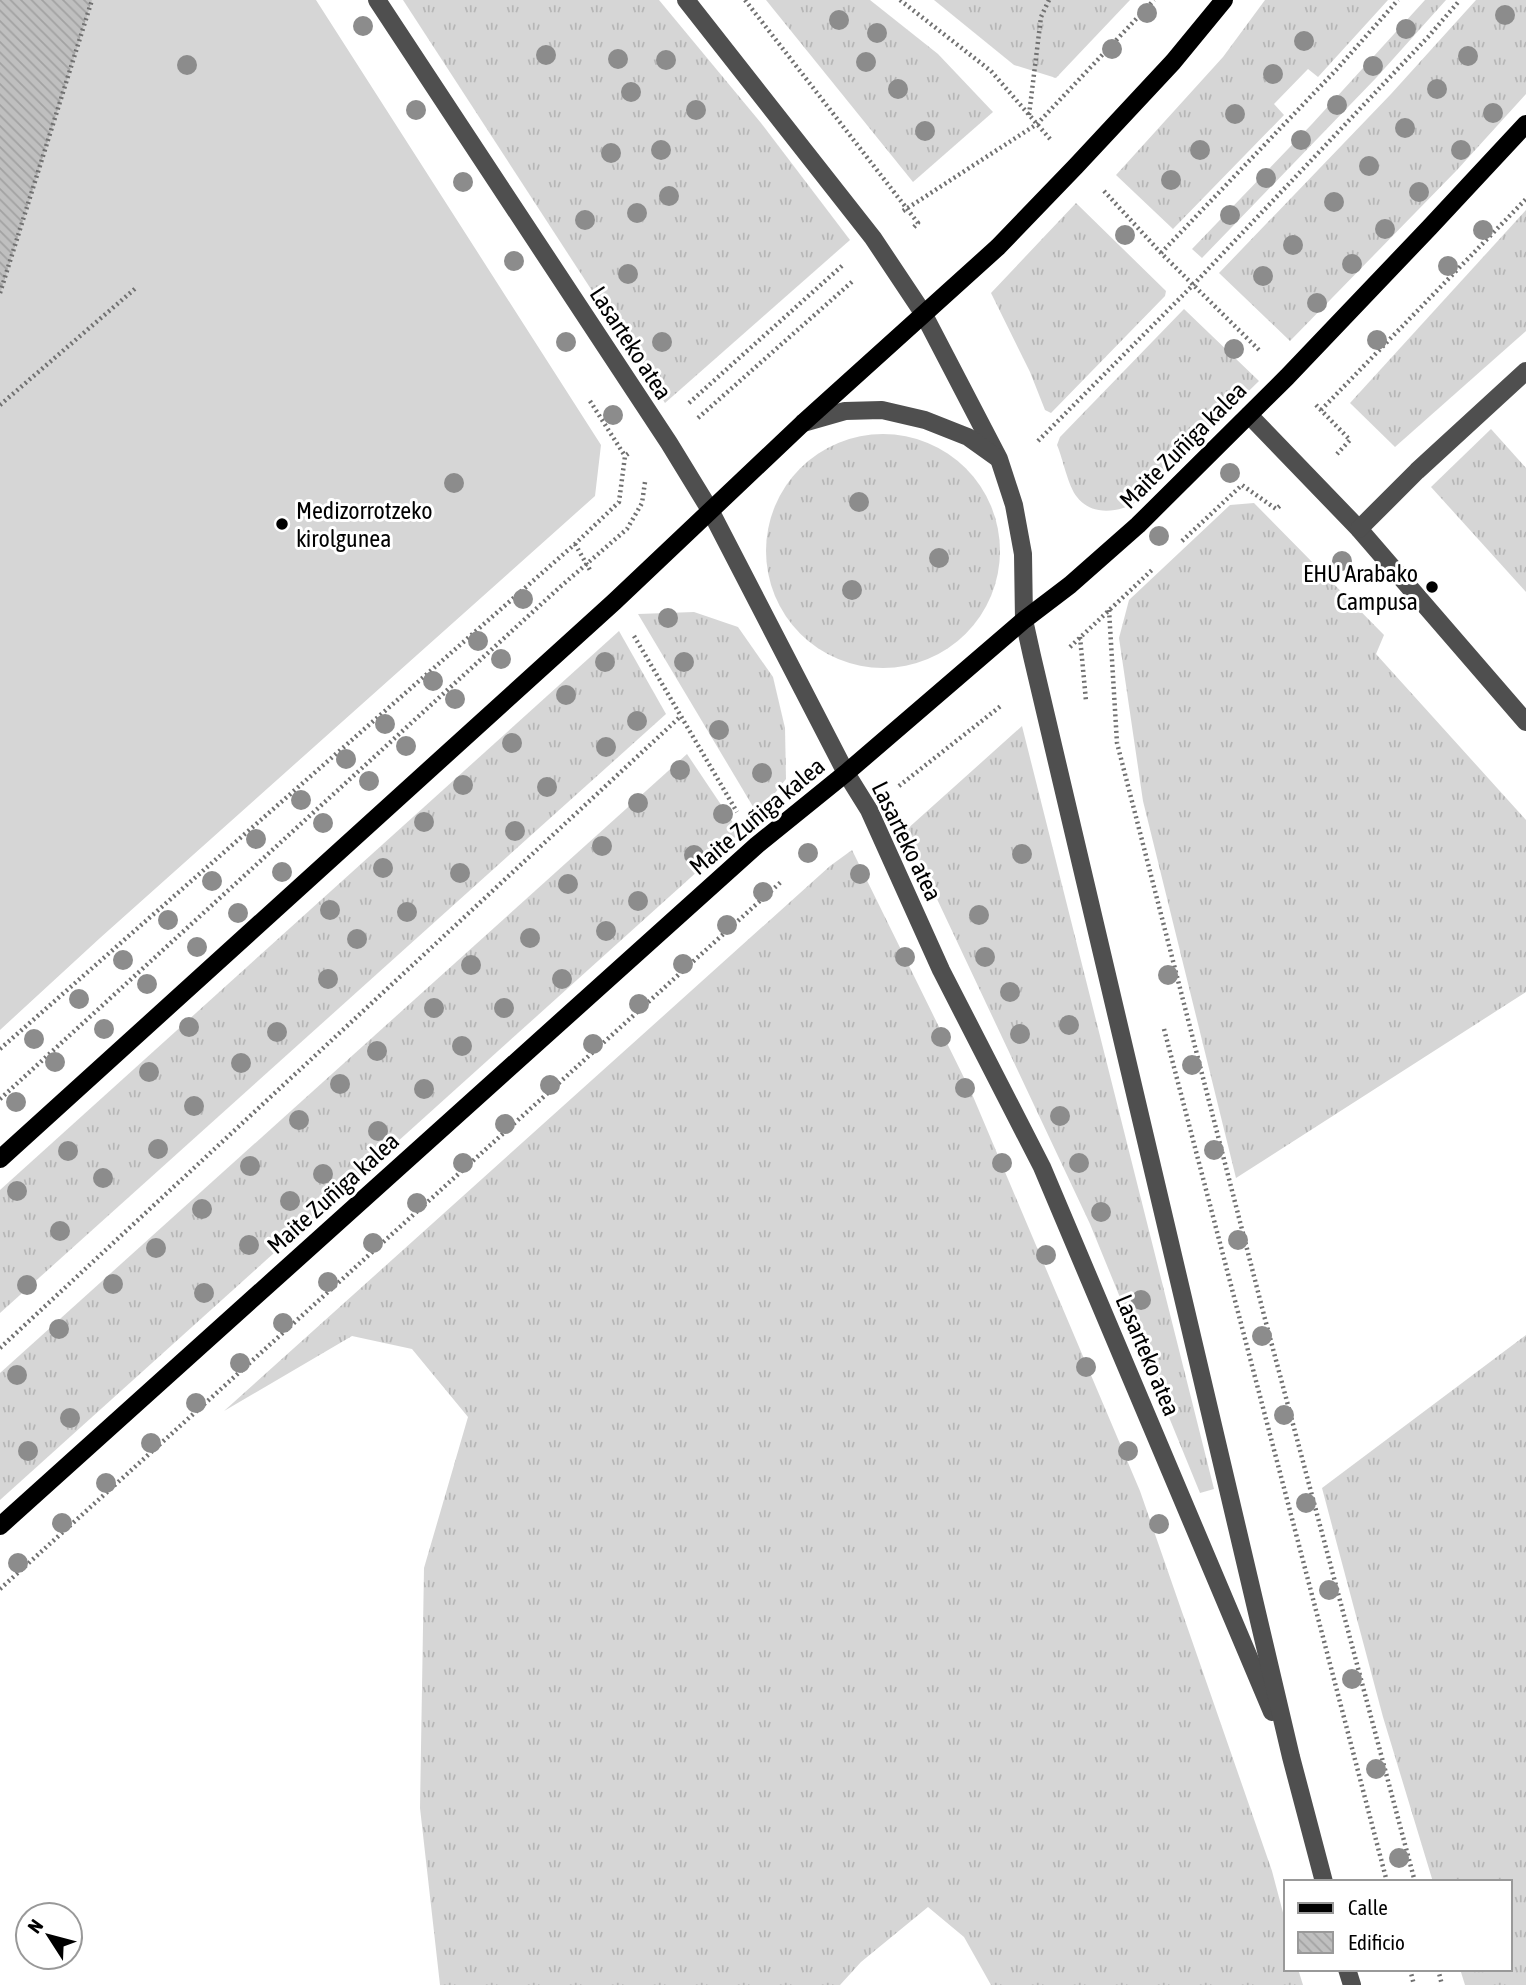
<svg xmlns="http://www.w3.org/2000/svg" width="1526" height="1985" viewBox="0 0 1526 1985" font-family="'Asap Condensed',sans-serif">
	<style>
		.grass { fill: url(#grass-tufts) }
		.garden { fill: #d6d6d6 }
		.building { fill: url(#building-back-hatch) }
		.lines { fill: none; stroke-linecap: round; stroke-linejoin: round }
		.path { stroke: #717171; stroke-width: 4.5; stroke-dasharray: 2 3.5; stroke-linecap: butt }
		.minor { stroke: #4f4f4f; stroke-width: 18 }
		.major { stroke: #000; stroke-width: 18 }
		.tree { fill: #8c8c8c }
		.poi-dot { fill: #000; stroke: #fff; stroke-width: 2.5 }
		.labels { text-anchor: middle; dominant-baseline: central; stroke-width: 6; stroke-linejoin: round; paint-order: stroke }
		.street-label { font-size: 24px; fill: #000; stroke: #fff }
		.poi-label { font-size: 24px; fill: #000; stroke: #fff; text-anchor: start }
	</style>
	<defs>
		<pattern id="grass-tufts" width="24" height="20" patternUnits="userSpaceOnUse" patternTransform="scale(1.75)"><rect width="24" height="20" fill="#d6d6d6"/><path d="M3 7l-1-3M5 7V3M7 7l1-3M15 17l-1-3M17 17v-4M19 17l1-3" fill="none" stroke="#b6b6b6"/></pattern>
		<pattern id="building-back-hatch" width="6" height="6" patternUnits="userSpaceOnUse" patternTransform="scale(1.75)"><rect width="6" height="6" fill="#bfbfbf"/><path d="M-1 5l2 2M0 0l6 6M5-1l2 2" fill="none" stroke="#a2a2a2"/></pattern>
	</defs>
	<rect width="100%" height="100%" fill="#fff"/>
	<g class="grass">
		<path d="M403,0H659L761,123L850,240L665,403Z"/>
		<path d="M766,0H870L938,54L993,112L913,182Z"/>
		<path d="M934,0H1130L1056,78L1014,65Z"/>
		<path d="M1265,0H1388L1318,77L1308,69L1274,104L1284,115L1173,229L1116,175L1223,57Z"/>
		<path d="M1425,0H1446L1376,78L1202,258L1192,249L1312,124Z"/>
		<path d="M1476,0H1526V94L1457,170L1290,341L1219,273L1391,94Z"/>
		<path d="M1076,203L1166,291L1165,296L1051,413L1045,410L1030,372L991,293Z"/>
		<path d="M1526,210V331L1395,447L1350,403Z"/>
		<path d="M1184,309L1259,381L1133,504C1115,513 1091,515 1077,497C1068,486 1063,459 1057,445L1060,437Z"/>
		<path d="M1491,429L1526,468V592L1431,487Z"/>
		<circle cx="883" cy="551" r="117"/>
		<path d="M1254,503L1384,635L1376,654L1526,820V992L1236,1178L1143,801L1119,638L1129,600L1230,505Z"/>
		<path d="M694,612L738,627L773,677L785,728L786,779L758,815L638,614Z"/>
		<path d="M619,631L666,714L0,1313V1190Z"/>
		<path d="M1022,726L1214,1489L1200,1493L1090,1224L905,831Z"/>
		<path d="M687,754L740,833L0,1500V1373Z"/>
		<path d="M852,850L972,1094L1140,1491L1272,1871L1286,1924V1969H1298L1303,1985H991L964,1937L928,1907L861,1962L840,1985H440L420,1808L424,1568L468,1417L412,1349L352,1336L224,1411L830,866Z"/>
		<path d="M1526,1335V1985H1465L1460,1969H1510V1882H1433L1383,1717L1322,1488Z"/>
	</g>
	<path class="garden" d="M0,0H316L601,445L595,496L100,938L0,1030Z"/>
	<path class="building" d="M0,0H92L1,291H0Z"/>
	<g class="lines">
		<g class="path">
			<path d="M745,0L918,223L913,228"/>
			<path d="M900,0L991,71L1050,139"/>
			<path d="M1029,115L1041,17L1049,0"/>
			<path d="M1104,191L1161,253L1259,350"/>
			<path d="M903,211L1037,124L1154,0"/>
			<path d="M1161,253L1337,69L1398,0"/>
			<path d="M0,293L92,0"/>
			<path d="M590,401L625,456"/>
			<path d="M689,403L844,264"/>
			<path d="M0,405L137,287"/>
			<path d="M1316,405L1350,440L1337,454"/>
			<path d="M1321,410L1526,199"/>
			<path d="M698,418L854,280"/>
			<path d="M1038,441L1193,285L1428,37L1460,0"/>
			<path d="M1182,541L1242,485L1276,509L1282,504"/>
			<path d="M575,544L590,570"/>
			<path d="M1109,610L1117,743L1265,1319L1415,1882"/>
			<path d="M634,636L737,812"/>
			<path d="M1080,637L1086,701"/>
			<path d="M1070,647L1153,569"/>
			<path d="M899,786L1002,705"/>
			<path d="M1164,1029L1387,1882"/>
			<path d="M0,1049L575,544L619,502L625,456L629,453"/>
			<path d="M0,1099L560,587L627,529L642,503L645,482"/>
			<path d="M0,1348L681,716"/>
			<path d="M0,1589L782,881"/>
			<path d="M1410,1969L1414,1985"/>
			<path d="M1438,1969L1442,1985"/>
		</g>
		<g class="minor">
			<path d="M377,0L669,443L710,510L846,773L869,810L941,970L1042,1167L1272,1712"/>
			<path d="M686,0L873,238L923,313L999,459L1014,505L1023,554L1024,620L1032,656L1291,1757L1324,1882"/>
			<path d="M1249,415L1359,529L1526,722"/>
			<path d="M803,423L845,411L882,410L925,420L968,437L996,457"/>
			<path d="M1359,529L1417,471L1526,371"/>
			<path d="M1347,1969L1352,1985"/>
		</g>
		<g class="major">
			<path d="M0,1159L614,602L803,423L998,247L1076,166L1173,62L1224,0"/>
			<path d="M0,1526L757,845L846,773L1024,620L1070,585L1138,525L1287,377L1430,227L1526,124"/>
		</g>
	</g>
	<g class="tree">
		<circle cx="1147" cy="13" r="10"/>
		<circle cx="1505" cy="15" r="10"/>
		<circle cx="839" cy="20" r="10"/>
		<circle cx="363" cy="26" r="10"/>
		<circle cx="1406" cy="29" r="10"/>
		<circle cx="877" cy="33" r="10"/>
		<circle cx="1304" cy="41" r="10"/>
		<circle cx="1112" cy="49" r="10"/>
		<circle cx="546" cy="55" r="10"/>
		<circle cx="1468" cy="56" r="10"/>
		<circle cx="618" cy="59" r="10"/>
		<circle cx="666" cy="60" r="10"/>
		<circle cx="866" cy="62" r="10"/>
		<circle cx="187" cy="65" r="10"/>
		<circle cx="1373" cy="66" r="10"/>
		<circle cx="1273" cy="74" r="10"/>
		<circle cx="898" cy="89" r="10"/>
		<circle cx="1437" cy="89" r="10"/>
		<circle cx="631" cy="92" r="10"/>
		<circle cx="1337" cy="105" r="10"/>
		<circle cx="416" cy="110" r="10"/>
		<circle cx="696" cy="110" r="10"/>
		<circle cx="1493" cy="113" r="10"/>
		<circle cx="1235" cy="114" r="10"/>
		<circle cx="1405" cy="128" r="10"/>
		<circle cx="925" cy="131" r="10"/>
		<circle cx="1301" cy="140" r="10"/>
		<circle cx="661" cy="150" r="10"/>
		<circle cx="1200" cy="150" r="10"/>
		<circle cx="1461" cy="150" r="10"/>
		<circle cx="611" cy="153" r="10"/>
		<circle cx="1369" cy="166" r="10"/>
		<circle cx="1266" cy="178" r="10"/>
		<circle cx="1171" cy="180" r="10"/>
		<circle cx="463" cy="182" r="10"/>
		<circle cx="1419" cy="192" r="10"/>
		<circle cx="669" cy="196" r="10"/>
		<circle cx="1334" cy="202" r="10"/>
		<circle cx="637" cy="213" r="10"/>
		<circle cx="1230" cy="215" r="10"/>
		<circle cx="585" cy="220" r="10"/>
		<circle cx="1385" cy="229" r="10"/>
		<circle cx="1483" cy="230" r="10"/>
		<circle cx="1125" cy="235" r="10"/>
		<circle cx="1293" cy="245" r="10"/>
		<circle cx="514" cy="261" r="10"/>
		<circle cx="1352" cy="264" r="10"/>
		<circle cx="1448" cy="266" r="10"/>
		<circle cx="628" cy="274" r="10"/>
		<circle cx="1263" cy="276" r="10"/>
		<circle cx="1317" cy="303" r="10"/>
		<circle cx="1377" cy="340" r="10"/>
		<circle cx="566" cy="342" r="10"/>
		<circle cx="662" cy="342" r="10"/>
		<circle cx="1234" cy="349" r="10"/>
		<circle cx="613" cy="415" r="10"/>
		<circle cx="1230" cy="473" r="10"/>
		<circle cx="454" cy="483" r="10"/>
		<circle cx="859" cy="502" r="10"/>
		<circle cx="1159" cy="536" r="10"/>
		<circle cx="939" cy="558" r="10"/>
		<circle cx="1342" cy="561" r="10"/>
		<circle cx="852" cy="590" r="10"/>
		<circle cx="523" cy="599" r="10"/>
		<circle cx="668" cy="618" r="10"/>
		<circle cx="478" cy="641" r="10"/>
		<circle cx="501" cy="659" r="10"/>
		<circle cx="605" cy="662" r="10"/>
		<circle cx="684" cy="662" r="10"/>
		<circle cx="433" cy="681" r="10"/>
		<circle cx="566" cy="695" r="10"/>
		<circle cx="455" cy="699" r="10"/>
		<circle cx="637" cy="721" r="10"/>
		<circle cx="385" cy="724" r="10"/>
		<circle cx="719" cy="730" r="10"/>
		<circle cx="512" cy="743" r="10"/>
		<circle cx="406" cy="746" r="10"/>
		<circle cx="606" cy="747" r="10"/>
		<circle cx="346" cy="759" r="10"/>
		<circle cx="680" cy="770" r="10"/>
		<circle cx="762" cy="773" r="10"/>
		<circle cx="369" cy="781" r="10"/>
		<circle cx="463" cy="785" r="10"/>
		<circle cx="547" cy="787" r="10"/>
		<circle cx="301" cy="800" r="10"/>
		<circle cx="638" cy="803" r="10"/>
		<circle cx="723" cy="814" r="10"/>
		<circle cx="424" cy="822" r="10"/>
		<circle cx="323" cy="823" r="10"/>
		<circle cx="515" cy="831" r="10"/>
		<circle cx="256" cy="839" r="10"/>
		<circle cx="602" cy="846" r="10"/>
		<circle cx="808" cy="853" r="10"/>
		<circle cx="1022" cy="854" r="10"/>
		<circle cx="694" cy="855" r="10"/>
		<circle cx="383" cy="868" r="10"/>
		<circle cx="282" cy="872" r="10"/>
		<circle cx="460" cy="873" r="10"/>
		<circle cx="860" cy="874" r="10"/>
		<circle cx="212" cy="881" r="10"/>
		<circle cx="568" cy="884" r="10"/>
		<circle cx="763" cy="892" r="10"/>
		<circle cx="638" cy="901" r="10"/>
		<circle cx="330" cy="910" r="10"/>
		<circle cx="407" cy="912" r="10"/>
		<circle cx="238" cy="913" r="10"/>
		<circle cx="979" cy="915" r="10"/>
		<circle cx="168" cy="920" r="10"/>
		<circle cx="727" cy="925" r="10"/>
		<circle cx="606" cy="931" r="10"/>
		<circle cx="530" cy="938" r="10"/>
		<circle cx="357" cy="939" r="10"/>
		<circle cx="197" cy="947" r="10"/>
		<circle cx="905" cy="957" r="10"/>
		<circle cx="985" cy="957" r="10"/>
		<circle cx="123" cy="960" r="10"/>
		<circle cx="683" cy="964" r="10"/>
		<circle cx="471" cy="965" r="10"/>
		<circle cx="1168" cy="975" r="10"/>
		<circle cx="328" cy="979" r="10"/>
		<circle cx="562" cy="979" r="10"/>
		<circle cx="147" cy="984" r="10"/>
		<circle cx="1010" cy="992" r="10"/>
		<circle cx="79" cy="999" r="10"/>
		<circle cx="639" cy="1004" r="10"/>
		<circle cx="434" cy="1008" r="10"/>
		<circle cx="504" cy="1008" r="10"/>
		<circle cx="1069" cy="1025" r="10"/>
		<circle cx="189" cy="1027" r="10"/>
		<circle cx="104" cy="1029" r="10"/>
		<circle cx="277" cy="1032" r="10"/>
		<circle cx="1020" cy="1034" r="10"/>
		<circle cx="941" cy="1037" r="10"/>
		<circle cx="34" cy="1039" r="10"/>
		<circle cx="593" cy="1044" r="10"/>
		<circle cx="462" cy="1046" r="10"/>
		<circle cx="377" cy="1051" r="10"/>
		<circle cx="55" cy="1062" r="10"/>
		<circle cx="241" cy="1063" r="10"/>
		<circle cx="1192" cy="1065" r="10"/>
		<circle cx="149" cy="1072" r="10"/>
		<circle cx="340" cy="1084" r="10"/>
		<circle cx="550" cy="1085" r="10"/>
		<circle cx="965" cy="1088" r="10"/>
		<circle cx="424" cy="1089" r="10"/>
		<circle cx="16" cy="1102" r="10"/>
		<circle cx="194" cy="1106" r="10"/>
		<circle cx="1060" cy="1116" r="10"/>
		<circle cx="299" cy="1120" r="10"/>
		<circle cx="505" cy="1124" r="10"/>
		<circle cx="378" cy="1131" r="10"/>
		<circle cx="158" cy="1149" r="10"/>
		<circle cx="1214" cy="1150" r="10"/>
		<circle cx="68" cy="1151" r="10"/>
		<circle cx="463" cy="1163" r="10"/>
		<circle cx="1002" cy="1163" r="10"/>
		<circle cx="1079" cy="1163" r="10"/>
		<circle cx="250" cy="1166" r="10"/>
		<circle cx="323" cy="1174" r="10"/>
		<circle cx="103" cy="1178" r="10"/>
		<circle cx="17" cy="1191" r="10"/>
		<circle cx="290" cy="1201" r="10"/>
		<circle cx="417" cy="1203" r="10"/>
		<circle cx="202" cy="1209" r="10"/>
		<circle cx="1101" cy="1212" r="10"/>
		<circle cx="60" cy="1231" r="10"/>
		<circle cx="1238" cy="1240" r="10"/>
		<circle cx="373" cy="1243" r="10"/>
		<circle cx="249" cy="1245" r="10"/>
		<circle cx="156" cy="1248" r="10"/>
		<circle cx="1046" cy="1255" r="10"/>
		<circle cx="328" cy="1282" r="10"/>
		<circle cx="113" cy="1284" r="10"/>
		<circle cx="27" cy="1285" r="10"/>
		<circle cx="204" cy="1293" r="10"/>
		<circle cx="1141" cy="1300" r="10"/>
		<circle cx="283" cy="1323" r="10"/>
		<circle cx="59" cy="1329" r="10"/>
		<circle cx="1262" cy="1336" r="10"/>
		<circle cx="240" cy="1363" r="10"/>
		<circle cx="1086" cy="1367" r="10"/>
		<circle cx="17" cy="1375" r="10"/>
		<circle cx="196" cy="1403" r="10"/>
		<circle cx="1284" cy="1415" r="10"/>
		<circle cx="70" cy="1418" r="10"/>
		<circle cx="151" cy="1443" r="10"/>
		<circle cx="28" cy="1451" r="10"/>
		<circle cx="1128" cy="1451" r="10"/>
		<circle cx="106" cy="1483" r="10"/>
		<circle cx="1306" cy="1503" r="10"/>
		<circle cx="62" cy="1523" r="10"/>
		<circle cx="1159" cy="1524" r="10"/>
		<circle cx="18" cy="1563" r="10"/>
		<circle cx="1329" cy="1590" r="10"/>
		<circle cx="1352" cy="1679" r="10"/>
		<circle cx="1376" cy="1769" r="10"/>
		<circle cx="1399" cy="1858" r="10"/>
	</g>
	<g class="poi-dot">
		<circle cx="282" cy="524" r="7"/>
		<circle cx="1432" cy="587" r="7"/>
	</g>
	<g class="labels">
		<g class="street-label">
			<text transform="translate(631 343) rotate(57)">Lasarteko atea</text>
			<text transform="translate(1183 445) rotate(-45)">Maite Zuñiga kalea</text>
			<text transform="translate(757 816) rotate(-40)">Maite Zuñiga kalea</text>
			<text transform="translate(907 841) rotate(64)">Lasarteko atea</text>
			<text transform="translate(333 1193) rotate(-42)">Maite Zuñiga kalea</text>
			<text transform="translate(1148 1355) rotate(67)">Lasarteko atea</text>
		</g>
		<g class="poi-label">
			<text x="296" y="510">Medizorrotzeko<tspan x="296" dy="28">kirolgunea</tspan></text>
			<text x="1418" y="573" text-anchor="end">EHU Arabako<tspan x="1418" dy="28">Campusa</tspan></text>
		</g>
	</g>
	<rect x="1284" y="1880" width="228" height="91" fill="#ffffff" stroke="#999999" stroke-width="2"/>
	<rect x="1298" y="1903" width="35" height="10" fill="#000000" stroke="#999999" stroke-width="2"/>
	<text x="1348" y="1915" font-size="21" fill="#000000">Calle</text>
	<rect x="1298" y="1932" width="35" height="21" fill="url(#building-back-hatch)" stroke="#999999" stroke-width="2"/>
	<text x="1348" y="1950" font-size="21" fill="#000000">Edificio</text>
	<g transform="translate(49 1936) rotate(306)"><circle r="33" fill="#ffffff" stroke="#999999" stroke-width="2"/>
	<path d="M0-5L12 26L0 18L-12 26Z" fill="#000000"/>
	<text y="-10" font-size="19" font-weight="bold" text-anchor="middle" fill="#000000">N</text>
	</g>
</svg>
